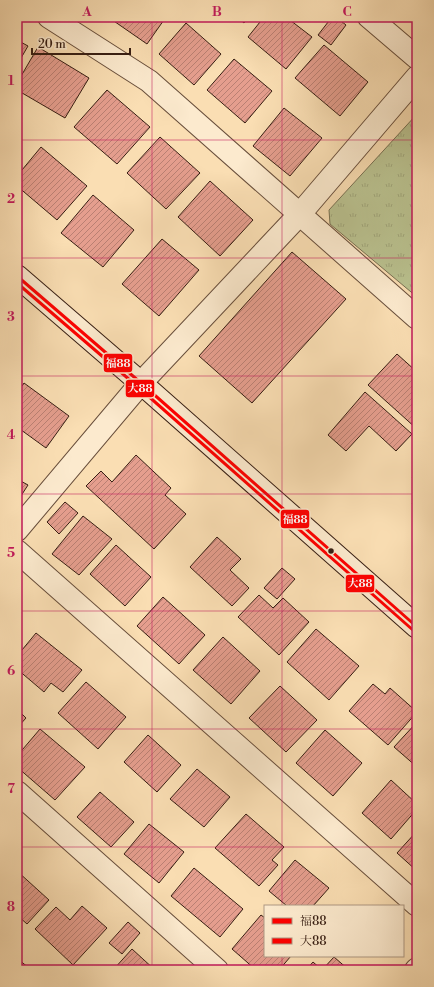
<svg xmlns="http://www.w3.org/2000/svg" width="434" height="987" viewBox="0 0 434 987" font-family="'Libre Bodoni','Noto Serif JP',serif">
	<style>
		.grass { fill: url(#grass-tufts); stroke: #787052 }
		.building { fill: url(#building-hatch); stroke: #371e13 }
		.lines { fill: none; stroke-linecap: round; stroke-linejoin: round }
		.street-casing { stroke: #684e3b; stroke-width: 24 }
		.secondary-casing { stroke: #371e13; stroke-width: 24 }
		.street { stroke: #fceace; stroke-width: 22 }
		.secondary { stroke: #fceace; stroke-width: 22 }
		.bus-1-casing { stroke: #fceace; stroke-width: 6 }
		.bus-2-casing { stroke: #fceace; stroke-width: 6 }
		.bus-1 { stroke: #f00; stroke-width: 3 }
		.bus-2 { stroke: #f00; stroke-width: 3 }
		.grid { fill: none; stroke: #c2185b; stroke-width: 1; stroke-opacity: 0.55 }
		.bus-dot { fill: #371e13; stroke: #fceace; stroke-width: 1.5 }
		.line-badge { stroke: #fceace; stroke-width: 1.5 }
		.badge-label { font-size: 11px; text-anchor: middle; font-weight: bold; fill: #fff }
		.neatline { fill: none; stroke: #c2185b; stroke-width: 1.5 }
		.grid-label { font-size: 13px; text-anchor: middle; font-weight: bold; fill: #c2185b }
	</style>
	<defs>
		<pattern id="grass-tufts" width="24" height="20" patternUnits="userSpaceOnUse"><rect width="24" height="20" fill="#bac290"/><path d="M3 7l-1-3M5 7V3M7 7l1-3M15 17l-1-3M17 17v-4M19 17l1-3" fill="none" stroke="#a0a67b"/></pattern>
		<pattern id="building-hatch" width="6" height="6" patternUnits="userSpaceOnUse"><rect width="6" height="6" fill="#e59e8e"/><path d="M-1 1l2-2M0 6l6-6M5 7l2-2" fill="none" stroke="#ba8073"/></pattern>
	</defs>
	<rect width="100%" height="100%" fill="#fadeb3"/>
	<filter id="stains"><feTurbulence type="fractalNoise" baseFrequency=".005" numOctaves="4"/><feColorMatrix values="0 0 0 0 .2 0 0 0 0 .09 0 0 0 0 .02 0 0 0 .5 -.17"/></filter>
	<radialGradient id="worn" r=".72"><stop offset=".6" stop-color="#630" stop-opacity="0"/><stop offset="1" stop-color="#630" stop-opacity=".3"/></radialGradient>
	<path class="grass" d="M417,114V297L330,224L329,210Z"/>
	<g class="building">
		<path d="M108,17H166L147,44Z"/>
		<path d="M237,17H249L244,23Z"/>
		<path d="M264,17H286L312,37L286,69L248,37Z"/>
		<path d="M332,17H336L346,25L331,45L318,35Z"/>
		<path d="M409,17H417V24Z"/>
		<path d="M186,23L221,54L194,85L159,54Z"/>
		<path d="M17,40L28,46L17,65Z"/>
		<path d="M324,45L368,82L340,116L295,78Z"/>
		<path d="M38,47L89,78L65,118L17,90V83Z"/>
		<path d="M234,59L272,91L245,123L207,90Z"/>
		<path d="M107,90L150,127L117,164L74,127Z"/>
		<path d="M284,108L322,138L290,176L253,146Z"/>
		<path d="M160,137L200,173L166,209L127,173Z"/>
		<path d="M41,147L87,186L57,220L17,186V176Z"/>
		<path d="M210,181L253,220L220,256L178,217Z"/>
		<path d="M93,195L134,230L103,267L61,233Z"/>
		<path d="M162,239L199,270L159,316L122,284Z"/>
		<path d="M292,252L346,299L252,403L199,356Z"/>
		<path d="M397,354L417,372V429L368,385Z"/>
		<path d="M24,383L69,416L46,448L17,427V393Z"/>
		<path d="M365,392L412,434L396,451L369,426L346,451L328,435Z"/>
		<path d="M136,455L171,488L165,495L186,514L154,549L86,486L101,471L112,482Z"/>
		<path d="M417,472V483L412,478Z"/>
		<path d="M17,479L28,485L17,502Z"/>
		<path d="M417,498V509L412,504Z"/>
		<path d="M65,502L78,513L59,534L47,522Z"/>
		<path d="M83,516L112,539L79,575L52,554Z"/>
		<path d="M217,537L241,559L230,570L249,588L232,606L190,567Z"/>
		<path d="M116,545L151,577L125,606L90,574Z"/>
		<path d="M282,568L295,579L277,599L264,588Z"/>
		<path d="M259,595L273,608L283,598L309,622L279,655L238,617Z"/>
		<path d="M163,597L205,635L179,664L137,626Z"/>
		<path d="M316,629L359,666L329,700L287,662Z"/>
		<path d="M36,633L82,670L63,692L51,683L44,692L17,669V656Z"/>
		<path d="M223,637L260,671L231,704L193,670Z"/>
		<path d="M86,682L126,717L98,749L58,713Z"/>
		<path d="M373,684L385,694L390,688L417,712L388,745L349,711Z"/>
		<path d="M280,686L317,720L286,752L249,718Z"/>
		<path d="M17,709L26,718L17,728Z"/>
		<path d="M417,722V767L394,747Z"/>
		<path d="M40,729L85,767L55,800L17,767V756Z"/>
		<path d="M325,730L362,763L333,796L296,763Z"/>
		<path d="M148,735L181,765L157,792L124,762Z"/>
		<path d="M197,769L230,797L204,827L170,799Z"/>
		<path d="M391,780L417,804V809L391,839L362,813Z"/>
		<path d="M100,792L134,822L111,847L77,817Z"/>
		<path d="M246,814L284,847L272,860L278,865L259,886L215,848Z"/>
		<path d="M149,824L184,852L159,883L124,854Z"/>
		<path d="M417,831V871L397,853Z"/>
		<path d="M295,860L329,888L313,906H287L269,891Z"/>
		<path d="M194,868L243,909L220,937L171,896Z"/>
		<path d="M17,871L49,900L27,924L17,915Z"/>
		<path d="M82,906L107,928L73,965L35,929L56,907L70,920Z"/>
		<path d="M261,915L265,918V956H291L279,970H256L232,949Z"/>
		<path d="M128,922L140,933L122,954L109,943Z"/>
		<path d="M132,949L155,970H113Z"/>
		<path d="M334,957L349,970H322Z"/>
		<path d="M17,958L30,969L29,970H17Z"/>
		<path d="M313,962L322,970H306Z"/>
	</g>
	<g class="lines">
		<defs>
			<g id="street">
				<path d="M49,17L149,81L417,318"/>
				<path d="M369,17L417,58"/>
				<path d="M17,530L141,383L299,215L417,77"/>
				<path d="M17,551L417,905"/>
				<path d="M17,792L217,970"/>
				<path d="M416,970L417,969"/>
			</g>
			<path id="secondary" d="M17,276L141,383L417,627"/>
		</defs>
		<use href="#street" class="street-casing"/>
		<use href="#secondary" class="secondary-casing"/>
		<use href="#street" class="street"/>
		<use href="#secondary" class="secondary"/>
		<defs>
			<path id="bus-1" d="M17,276L141,383L417,627"/>
			<path id="bus-2" d="M17,283L138,387L414,631"/>
		</defs>
		<use href="#bus-1" class="bus-1-casing"/>
		<use href="#bus-2" class="bus-2-casing"/>
		<use href="#bus-1" class="bus-1"/>
		<use href="#bus-2" class="bus-2"/>
	</g>
	<path class="grid" d="M152,17V970M282,17V906M17,140H417M17,258H417M17,376H417M17,494H417M17,611H417M17,729H417M17,847H417M282,956V970"/>
	<circle class="bus-dot" cx="331" cy="551" r="3.5"/>
	<g class="line-badge">
		<rect x="103" y="353" width="30" height="20" rx="4" fill="#f00"/>
		<rect x="125" y="379" width="30" height="19" rx="4" fill="#f00"/>
		<rect x="280" y="509" width="30" height="20" rx="4" fill="#f00"/>
		<rect x="345" y="574" width="30" height="19" rx="4" fill="#f00"/>
	</g>
	<g class="badge-label">
		<text x="118" y="367">福88</text>
		<text x="140" y="392">大88</text>
		<text x="295" y="523">福88</text>
		<text x="360" y="587">大88</text>
	</g>
	<rect width="434" height="987" fill="none" stroke="#fadeb3" stroke-width="44"/>
	<rect x="264" y="905" width="140" height="52" fill="#fceace" stroke="#ad9883"/>
	<rect x="272" y="918" width="20" height="6" fill="#ff0000" stroke="#ad9883"/>
	<text x="300" y="925" font-size="12" fill="#371e13">福88</text>
	<rect x="272" y="938" width="20" height="6" fill="#ff0000" stroke="#ad9883"/>
	<text x="300" y="945" font-size="12" fill="#371e13">大88</text>
	<path d="M32 48v6h98v-6" fill="none" stroke="#371e13" stroke-width="2"/>
	<text x="38" y="48" font-size="12" fill="#371e13" stroke="#fceace" stroke-width="3" paint-order="stroke">20 m</text>
	<rect x="22" y="22" width="390" height="943" class="neatline"/>
	<g class="grid-label">
		<text x="87" y="16">A</text>
		<text x="217" y="16">B</text>
		<text x="347" y="16">C</text>
		<text x="11" y="85">1</text>
		<text x="11" y="203">2</text>
		<text x="11" y="321">3</text>
		<text x="11" y="439">4</text>
		<text x="11" y="557">5</text>
		<text x="11" y="675">6</text>
		<text x="11" y="793">7</text>
		<text x="11" y="911">8</text>
	</g>
	<rect width="100%" height="100%" filter="url(#stains)"/>
	<rect width="100%" height="100%" fill="url(#worn)"/>
</svg>
